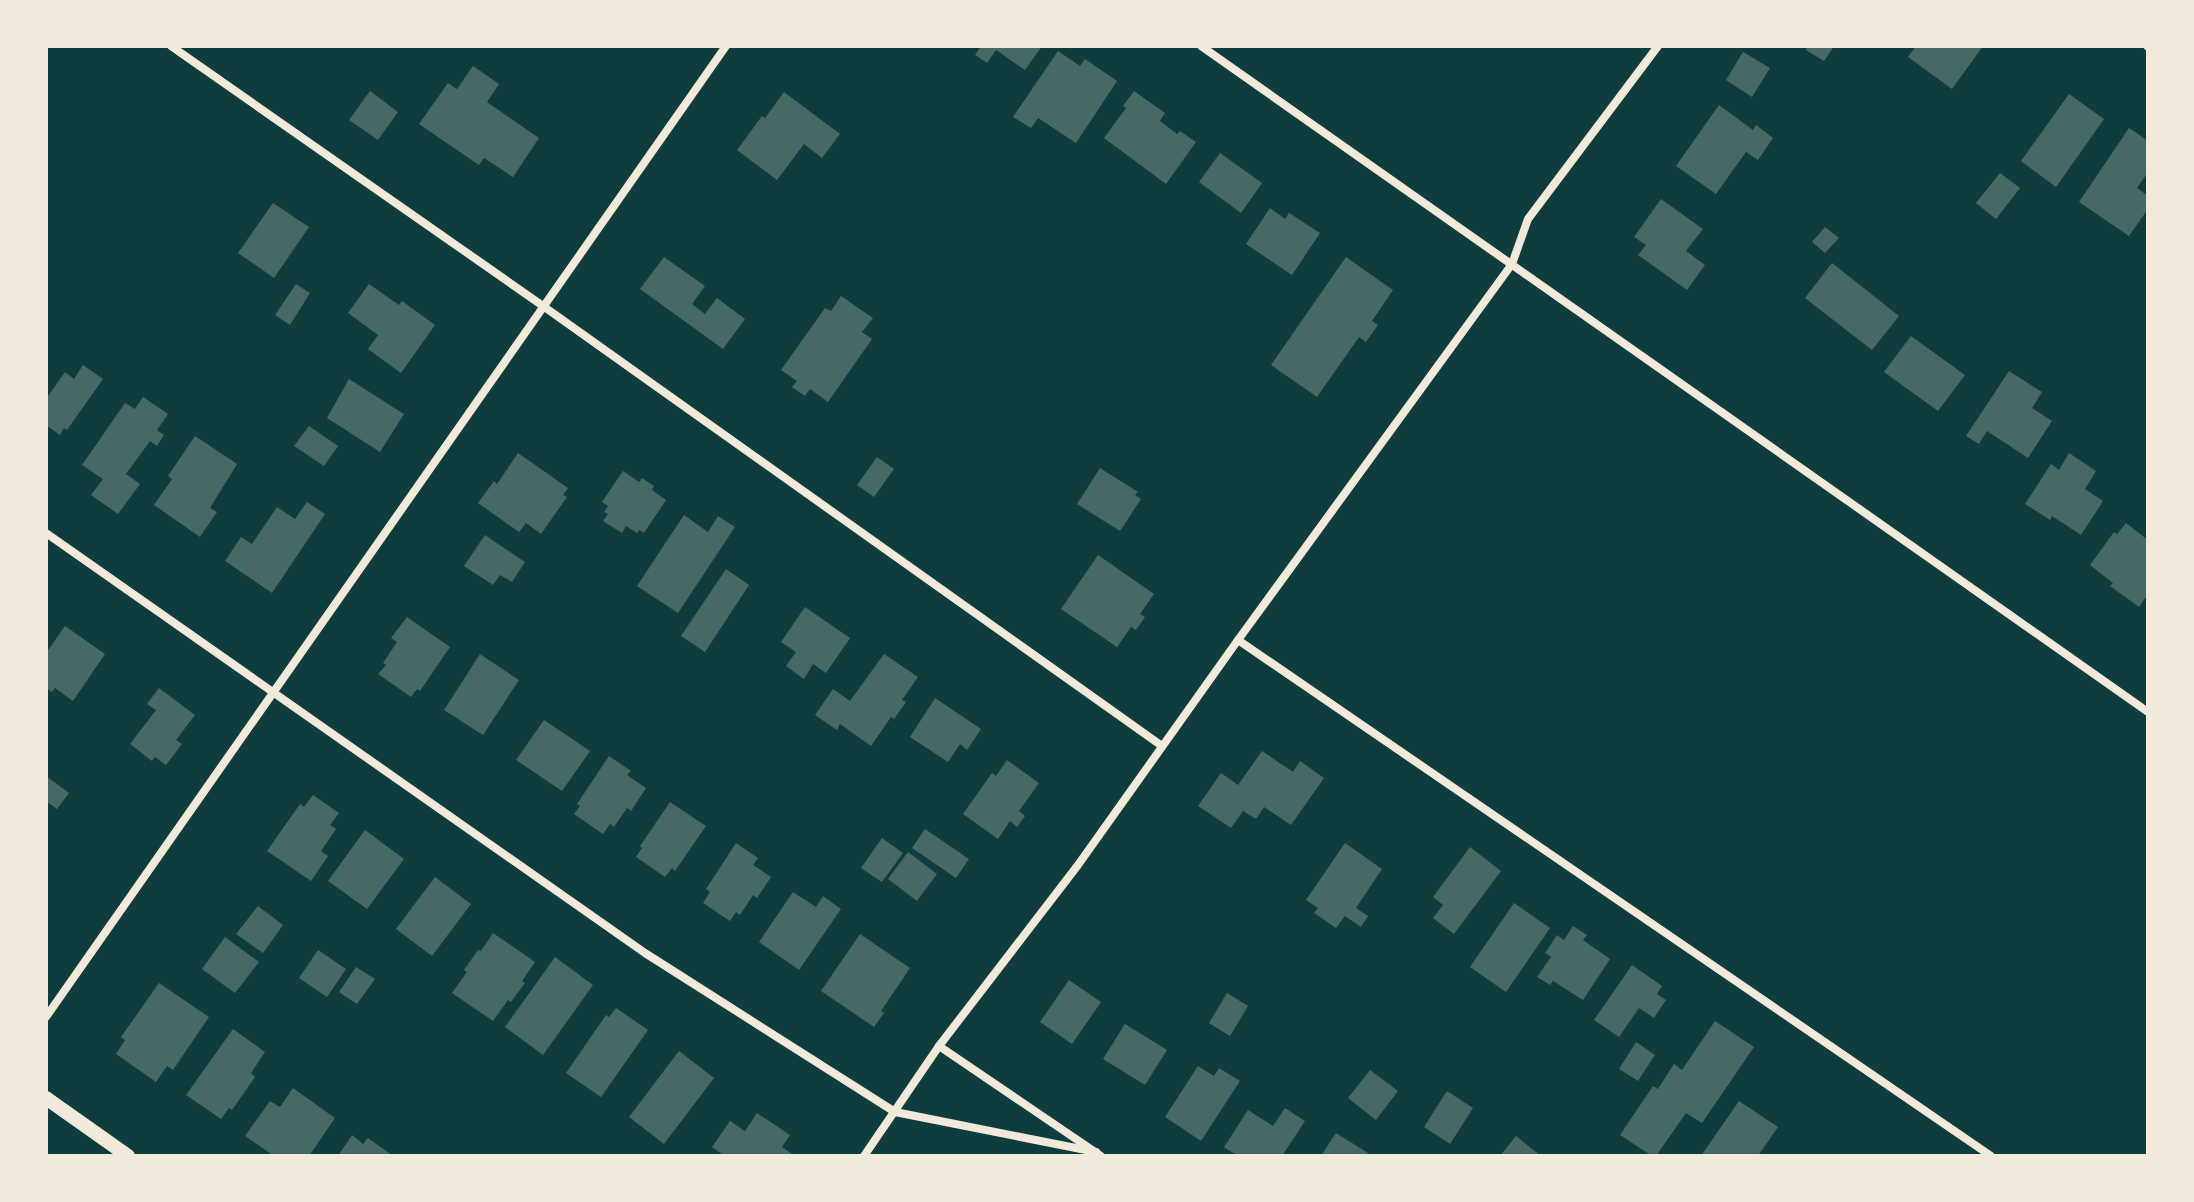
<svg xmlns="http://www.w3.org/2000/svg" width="2194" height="1202" viewBox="0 0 2194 1202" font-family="'Varela Round',sans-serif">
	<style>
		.building { fill: #486865 }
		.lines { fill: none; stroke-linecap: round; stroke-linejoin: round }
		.minor { stroke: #f1e9da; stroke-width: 8 }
		.tertiary { stroke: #f1e9da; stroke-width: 14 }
	</style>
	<rect width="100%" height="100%" fill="#0f3d3e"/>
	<g class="building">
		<path d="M981,46H1042L1025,70L996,50L987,63L975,55Z"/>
		<path d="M1808,46H1834L1824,61L1806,50Z"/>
		<path d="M1916,46H1983L1952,89L1908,57Z"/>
		<path d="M1058,51L1080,66L1085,59L1117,81L1076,143L1038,118L1031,128L1013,117Z"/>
		<path d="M1743,52L1770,68L1752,97L1726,80Z"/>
		<path d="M473,66L499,84L487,102L539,138L513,177L484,158L479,165L419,124L448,83L457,89Z"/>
		<path d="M370,91L398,112L378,140L349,120Z"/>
		<path d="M1134,91L1165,113L1160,121L1177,134L1180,131L1196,142L1166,184L1104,138L1126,108L1123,106Z"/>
		<path d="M784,92L840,134L822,158L804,144L777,180L737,150L762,116L765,118Z"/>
		<path d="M2069,94L2104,119L2056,187L2021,161Z"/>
		<path d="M1719,105L1753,130L1756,125L1773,138L1758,160L1746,152L1716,194L1676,166Z"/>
		<path d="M2129,128L2148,141V172L2137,188L2148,196V209L2129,236L2079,202Z"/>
		<path d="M1220,153L1262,183L1241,213L1199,182Z"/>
		<path d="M2000,173L2020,188L1996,219L1976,203Z"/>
		<path d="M1661,199L1703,229L1686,251L1705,265L1687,290L1638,255L1646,245L1634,237Z"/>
		<path d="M273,203L309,227L274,278L238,253Z"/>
		<path d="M1270,208L1285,219L1289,213L1320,233L1292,275L1246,244Z"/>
		<path d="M1825,227L1839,238L1825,253L1812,242Z"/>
		<path d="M664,257L705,286L692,304L705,314L717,298L745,319L723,349L640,289Z"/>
		<path d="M1346,257L1393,290L1372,321L1378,325L1366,342L1359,337L1317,397L1271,365Z"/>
		<path d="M1832,263L1899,316L1872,350L1805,298Z"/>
		<path d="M296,284L310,293L290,325L275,315Z"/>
		<path d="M369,284L399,305L402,301L435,325L401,373L368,349L378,335L348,313Z"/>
		<path d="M841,296L873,318L862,332L872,339L828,402L810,389L805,396L792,387L797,381L781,370L825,308L831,311Z"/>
		<path d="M1911,336L1965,375L1938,411L1884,372Z"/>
		<path d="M83,365L103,379L67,430L64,428L60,435L46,425V399L65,372L74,379Z"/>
		<path d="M2009,371L2042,392L2032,408L2052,421L2028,458L1987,431L1979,444L1966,436Z"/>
		<path d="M349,379L404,414L380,452L327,418Z"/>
		<path d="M143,397L168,414L157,430L164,435L157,446L150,441L126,474L140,484L118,514L91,495L103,479L82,465L125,403L135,409Z"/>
		<path d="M309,426L338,446L324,466L294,446Z"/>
		<path d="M195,436L237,464L210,508L217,512L200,537L154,505L172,479L168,476Z"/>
		<path d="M518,453L568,488L563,495L567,497L541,534L526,523L519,532L478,503L494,481L497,484Z"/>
		<path d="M2069,453L2096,471L2085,489L2103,501L2081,535L2052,516L2050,520L2025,504L2051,464L2059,470Z"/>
		<path d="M877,457L894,469L874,497L857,485Z"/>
		<path d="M1100,468L1138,492L1135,495L1141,499L1120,531L1077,504Z"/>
		<path d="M623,471L639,482L642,478L654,486L652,490L666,500L644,533L639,530L637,533L626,526L622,533L603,521L608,514L604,512L608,506L602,502Z"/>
		<path d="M307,502L325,514L272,593L225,561L241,537L252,544L277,507L295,519Z"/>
		<path d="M684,515L708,532L718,516L735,527L678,613L637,586Z"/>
		<path d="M2126,523L2148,540V594L2139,607L2110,586L2113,583L2090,565L2114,532L2117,534Z"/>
		<path d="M485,535L525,562L512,582L500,575L493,585L464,566Z"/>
		<path d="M1098,555L1154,594L1140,614L1145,617L1136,630L1131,627L1117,647L1061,609Z"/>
		<path d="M726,569L749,585L705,652L681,636Z"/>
		<path d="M805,607L850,638L826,673L813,664L804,679L786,666L796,652L781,642Z"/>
		<path d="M407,617L450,647L420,691L417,689L411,697L378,674L386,665L383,663L397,642L391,638Z"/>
		<path d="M65,626L105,654L73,701L55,688L52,692L46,688V653Z"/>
		<path d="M480,654L519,680L483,735L444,710Z"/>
		<path d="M884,654L918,677L902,700L906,702L894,719L891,717L871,746L840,724L837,730L815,715L833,689L850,701Z"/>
		<path d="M159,688L195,715L176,740L182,744L166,765L155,757L152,761L130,744L156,710L147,704Z"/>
		<path d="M935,698L981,729L967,750L960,744L948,762L910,737Z"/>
		<path d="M544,720L590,751L562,791L516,760Z"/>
		<path d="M1262,751L1293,772L1300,761L1324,778L1291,825L1264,807L1256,819L1243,811L1231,828L1198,806L1221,773L1238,785Z"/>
		<path d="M609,756L631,771L627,775L646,788L631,811L627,808L614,827L610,824L603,834L574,814L580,806L577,804Z"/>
		<path d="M1007,760L1039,783L1019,811L1025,816L1017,827L1010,821L998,839L963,814L992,773L996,776Z"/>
		<path d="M46,776L69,793L57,809L46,801Z"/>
		<path d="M313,795L339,813L330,825L336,829L321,851L328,856L311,881L267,851L300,804L304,807Z"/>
		<path d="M670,802L706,826L675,871L672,868L665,877L636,857L642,848L640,846Z"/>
		<path d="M925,829L969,859L956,878L912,848Z"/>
		<path d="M365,830L404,859L367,909L328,881Z"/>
		<path d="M882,838L903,853L882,882L861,868Z"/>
		<path d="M736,843L758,858L753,865L771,877L757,898L753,895L740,915L736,912L730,921L703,903L710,892L706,889Z"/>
		<path d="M1345,843L1382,869L1356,908L1368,916L1361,927L1345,916L1336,928L1314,913L1318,908L1306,900Z"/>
		<path d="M1470,847L1501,871L1454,934L1433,918L1443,905L1433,897Z"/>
		<path d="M908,852L937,874L917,901L888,879Z"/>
		<path d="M435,877L471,904L432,956L396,929Z"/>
		<path d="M793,892L816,907L823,896L841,909L799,970L759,942Z"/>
		<path d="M1514,903L1550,928L1506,992L1470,967Z"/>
		<path d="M258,906L283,925L263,953L236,934Z"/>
		<path d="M1573,926L1587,935L1583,940L1610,959L1583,1000L1553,981L1550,985L1537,977L1551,957L1545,953L1557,935L1564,940Z"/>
		<path d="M493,933L535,962L522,981L525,983L511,1002L508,1000L493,1021L452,993L467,972L464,970L478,950L481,951Z"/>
		<path d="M860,934L910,968L881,1011L884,1013L874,1027L821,991Z"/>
		<path d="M225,937L259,962L235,993L202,969Z"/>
		<path d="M318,950L346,969L327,997L299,978Z"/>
		<path d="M555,957L593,985L543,1055L505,1027Z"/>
		<path d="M1632,965L1662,986L1657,994L1666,1000L1654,1018L1639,1008L1619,1037L1594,1020Z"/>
		<path d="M356,967L375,979L357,1004L339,992Z"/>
		<path d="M1069,980L1101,1002L1072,1044L1040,1022Z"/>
		<path d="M159,983L209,1017L173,1070L167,1066L156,1082L116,1054L125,1040L121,1037Z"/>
		<path d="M1227,993L1248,1006L1230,1036L1209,1023Z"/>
		<path d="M616,1008L648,1030L601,1097L566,1073L606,1015L609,1017Z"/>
		<path d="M1715,1021L1754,1047L1702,1123L1686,1113L1656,1156H1652L1620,1135L1653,1086L1658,1089L1674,1064L1682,1070Z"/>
		<path d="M1125,1024L1167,1050L1145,1085L1103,1059Z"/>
		<path d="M233,1029L265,1052L251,1073L255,1077L232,1110L229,1108L221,1119L186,1095Z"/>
		<path d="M1636,1042L1655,1055L1638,1081L1619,1069Z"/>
		<path d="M679,1051L714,1078L664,1144L629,1117Z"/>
		<path d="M1198,1066L1214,1076L1219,1068L1240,1081L1201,1141L1165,1117Z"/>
		<path d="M1370,1070L1398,1091L1376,1120L1348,1098Z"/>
		<path d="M293,1088L335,1118L309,1156H274L245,1136L270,1101L280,1107Z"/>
		<path d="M1447,1091L1473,1108L1450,1144L1424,1127Z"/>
		<path d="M1739,1101L1778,1127L1758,1156H1701Z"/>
		<path d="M1285,1108L1305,1121L1282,1156H1238L1224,1147L1248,1110L1273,1126Z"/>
		<path d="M757,1113L790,1135L782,1147L795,1156H725L712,1147L730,1121L745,1131Z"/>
		<path d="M1336,1133L1368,1153L1366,1156H1321Z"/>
		<path d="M352,1135L363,1144L368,1138L393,1156H338Z"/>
		<path d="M1516,1136L1541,1156H1500Z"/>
	</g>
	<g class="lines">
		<g class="minor">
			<path d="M171,46L543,306L1162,746"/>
			<path d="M1201,46L2148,712"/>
			<path d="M2147,46L2148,47"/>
			<path d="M46,533L645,953L895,1112L1096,1152"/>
			<path d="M1238,640L1991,1156"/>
			<path d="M46,1017L726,46"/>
			<path d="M939,1046L1101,1156"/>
			<path d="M864,1156L939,1046L1078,865L1238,640L1512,264L1528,219L1658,46"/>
		</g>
		<path class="tertiary" d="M46,1098L128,1156"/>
	</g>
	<rect width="2194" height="1202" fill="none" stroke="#f1e9da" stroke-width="96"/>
</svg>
